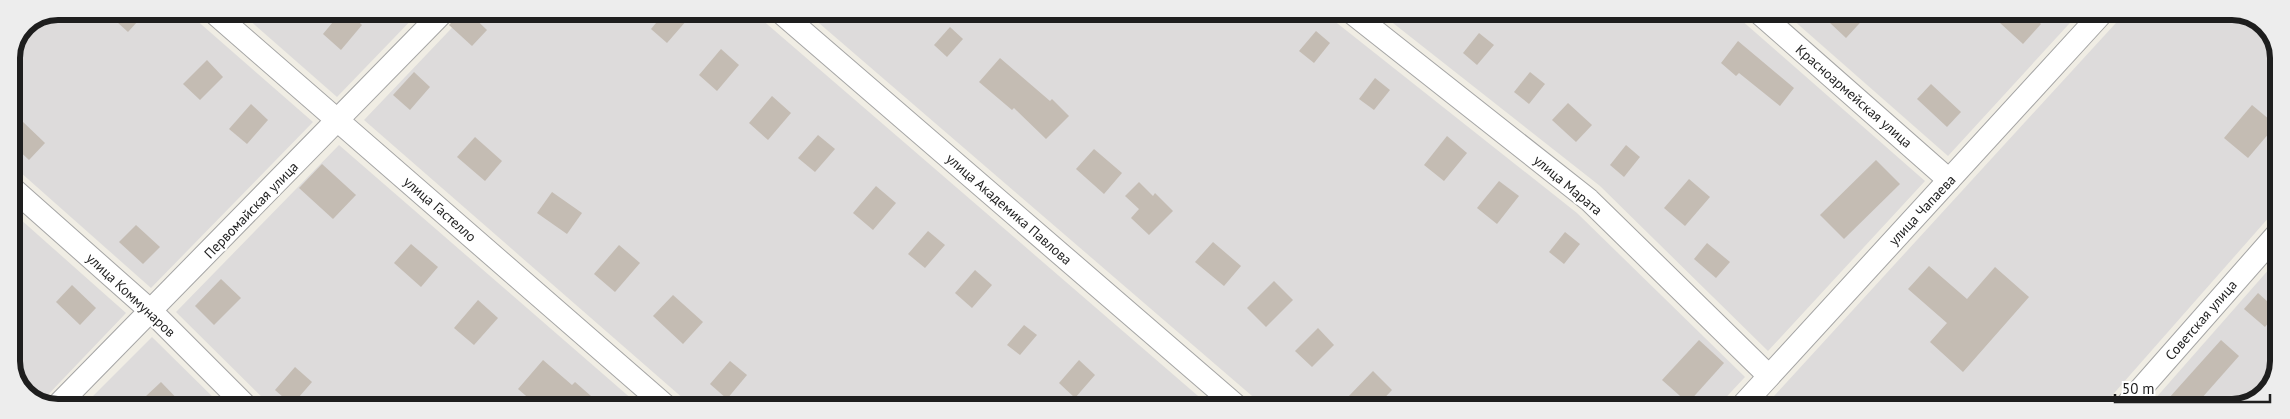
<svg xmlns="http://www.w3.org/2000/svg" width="2290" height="419" viewBox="0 0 2290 419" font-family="'PT Sans',sans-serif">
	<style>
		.residential { fill: #dddbdb }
		.building { fill: #c4bcb3 }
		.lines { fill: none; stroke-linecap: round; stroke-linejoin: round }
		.street-casing { stroke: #a5a5a5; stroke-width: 24 }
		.street { stroke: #fff; stroke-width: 22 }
		.labels { text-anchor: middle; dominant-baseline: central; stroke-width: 4.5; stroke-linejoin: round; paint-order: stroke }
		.street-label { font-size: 14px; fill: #1e1e1e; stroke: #fff }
		.rim { fill: none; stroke: #1e1e1e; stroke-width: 6 }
	</style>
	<rect width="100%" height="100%" fill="#f0ede4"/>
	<g class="residential">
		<path d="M58,11H186L313,122L151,288L11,164V58L25,25Z"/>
		<path d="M239,11H420L337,97Z"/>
		<path d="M468,11H752L1212,408L693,407L364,120Z"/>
		<path d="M805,11L1323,12L1577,213L1745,377L1716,408H1266Z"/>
		<path d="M1379,12H1732L1925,181L1768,351L1600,186Z"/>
		<path d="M1784,12H2080L1948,156Z"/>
		<path d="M2126,12H2238L2257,21L2268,31L2278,52V207L2101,408H1763Z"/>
		<path d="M339,145L641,407H272L176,312Z"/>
		<path d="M11,211L126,313L41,402L25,394L12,367Z"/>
		<path d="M2278,259V367L2263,396L2232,408H2147Z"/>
		<path d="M152,337L223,407H82Z"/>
	</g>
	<g class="building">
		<path d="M105,11H147L128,32Z"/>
		<path d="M342,11H347L362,25L341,50L323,34Z"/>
		<path d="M463,11H467L487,30L472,46L449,25Z"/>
		<path d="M666,11H676L687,20L667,43L651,29Z"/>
		<path d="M1840,12H1870L1846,38L1829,22Z"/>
		<path d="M1988,12H2028L2041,24L2023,44Z"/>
		<path d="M950,27L963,39L947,57L934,45Z"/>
		<path d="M1316,31L1330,43L1314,63L1299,51Z"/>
		<path d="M1479,33L1494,45L1477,65L1463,53Z"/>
		<path d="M1738,41L1794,88L1780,106L1739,73L1736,76L1721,63Z"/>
		<path d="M721,49L739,65L717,91L699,75Z"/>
		<path d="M1000,58L1050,101L1052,99L1069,116L1046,139L1014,108L1012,110L979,82Z"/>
		<path d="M207,60L223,77L200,100L183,84Z"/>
		<path d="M414,72L430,87L410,110L393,95Z"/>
		<path d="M1530,72L1545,84L1529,104L1514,92Z"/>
		<path d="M1375,78L1390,90L1374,110L1359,99Z"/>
		<path d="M1931,84L1961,112L1947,127L1917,99Z"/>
		<path d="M772,96L791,113L768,140L749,123Z"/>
		<path d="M1568,103L1592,125L1576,142L1552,120Z"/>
		<path d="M251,104L268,120L247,144L229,129Z"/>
		<path d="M2252,105L2276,125L2248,158L2224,138Z"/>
		<path d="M21,120L45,143L29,160L11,143V131Z"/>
		<path d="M818,135L835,149L815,172L798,158Z"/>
		<path d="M1447,136L1467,153L1444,181L1424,165Z"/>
		<path d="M475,137L502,161L485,181L457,157Z"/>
		<path d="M1626,145L1640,157L1624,177L1610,165Z"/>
		<path d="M1094,149L1122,173L1104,194L1076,169Z"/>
		<path d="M1876,160L1900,184L1844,239L1820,215Z"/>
		<path d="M322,164L356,195L333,219L299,188Z"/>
		<path d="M1689,179L1710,197L1685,226L1664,208Z"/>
		<path d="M1499,181L1519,196L1497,224L1477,208Z"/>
		<path d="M1139,182L1153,196L1155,193L1173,211L1149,235L1131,218L1139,209L1125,196Z"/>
		<path d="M876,186L896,203L873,230L853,213Z"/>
		<path d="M552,192L582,213L567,234L537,213Z"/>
		<path d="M136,225L160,247L143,264L119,242Z"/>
		<path d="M928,231L945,245L925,268L908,254Z"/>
		<path d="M1565,232L1580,244L1564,264L1549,252Z"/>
		<path d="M1213,242L1241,266L1224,286L1195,262Z"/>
		<path d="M1707,243L1730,262L1716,278L1694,259Z"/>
		<path d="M411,244L438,267L421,287L394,263Z"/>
		<path d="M619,245L640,263L615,292L594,274Z"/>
		<path d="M1929,266L1967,299L1995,267L2029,297L1963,372L1930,342L1947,323L1908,289Z"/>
		<path d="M975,270L992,285L972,308L955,293Z"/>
		<path d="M221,279L241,298L214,325L195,306Z"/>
		<path d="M1274,281L1293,300L1266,327L1247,308Z"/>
		<path d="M72,285L96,308L80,325L56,302Z"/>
		<path d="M2258,293L2278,311L2265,327L2244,309Z"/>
		<path d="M673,295L703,322L683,344L653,316Z"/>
		<path d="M478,300L498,318L474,345L454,328Z"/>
		<path d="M1024,325L1037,335L1020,355L1007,345Z"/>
		<path d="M1318,328L1334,345L1312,367L1295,351Z"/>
		<path d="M1699,340L1724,363L1688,403L1662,380Z"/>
		<path d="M2221,340L2239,356L2193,408H2160Z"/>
		<path d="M543,360L572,385L575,382L591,396L582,407H557L546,398L539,407L518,389Z"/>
		<path d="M1079,360L1095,375L1075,398L1059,383Z"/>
		<path d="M730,361L747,375L727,399L710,384Z"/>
		<path d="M295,367L312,382L292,405L275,390Z"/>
		<path d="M1373,371L1392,390L1375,408H1357L1347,398Z"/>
		<path d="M161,382L185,407H155L145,397Z"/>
	</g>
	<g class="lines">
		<defs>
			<g id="street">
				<path d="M212,11L667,407"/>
				<path d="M779,11L1239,408"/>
				<path d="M1351,12L1589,200L1769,376"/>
				<path d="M1758,12L1949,180"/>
				<path d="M11,187L152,312L247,407"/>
				<path d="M56,407L444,11"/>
				<path d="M1740,408L2103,12"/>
				<path d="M2124,408L2278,233"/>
			</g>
		</defs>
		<use href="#street" class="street-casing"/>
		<use href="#street" class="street"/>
	</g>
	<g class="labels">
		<g class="street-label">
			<text transform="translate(1854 96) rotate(41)">Красноармейская улица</text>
			<text transform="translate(1568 185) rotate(40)">улица Марата</text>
			<text transform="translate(440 209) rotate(41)">улица Гастелло</text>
			<text transform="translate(1009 209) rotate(41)">улица Академика Павлова</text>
			<text transform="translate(251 210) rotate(-46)">Первомайская улица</text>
			<text transform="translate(1922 210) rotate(-47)">улица Чапаева</text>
			<text transform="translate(131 295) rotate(43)">улица Коммунаров</text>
			<text transform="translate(2201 320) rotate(-49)">Советская улица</text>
		</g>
	</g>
	<path d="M0 0H2290V419H0ZM58 20H2232A38 38 0 0 1 2270 58V361A38 38 0 0 1 2232 399H58A38 38 0 0 1 20 361V58A38 38 0 0 1 58 20Z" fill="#ededed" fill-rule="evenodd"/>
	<path class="rim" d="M58 20H2232A38 38 0 0 1 2270 58V361A38 38 0 0 1 2232 399H58A38 38 0 0 1 20 361V58A38 38 0 0 1 58 20Z"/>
	<path d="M2115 394v8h155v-8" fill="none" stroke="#1e1e1e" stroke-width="2.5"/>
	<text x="2122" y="394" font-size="15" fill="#1e1e1e" stroke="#ffffff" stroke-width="4" paint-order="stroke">50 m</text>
</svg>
